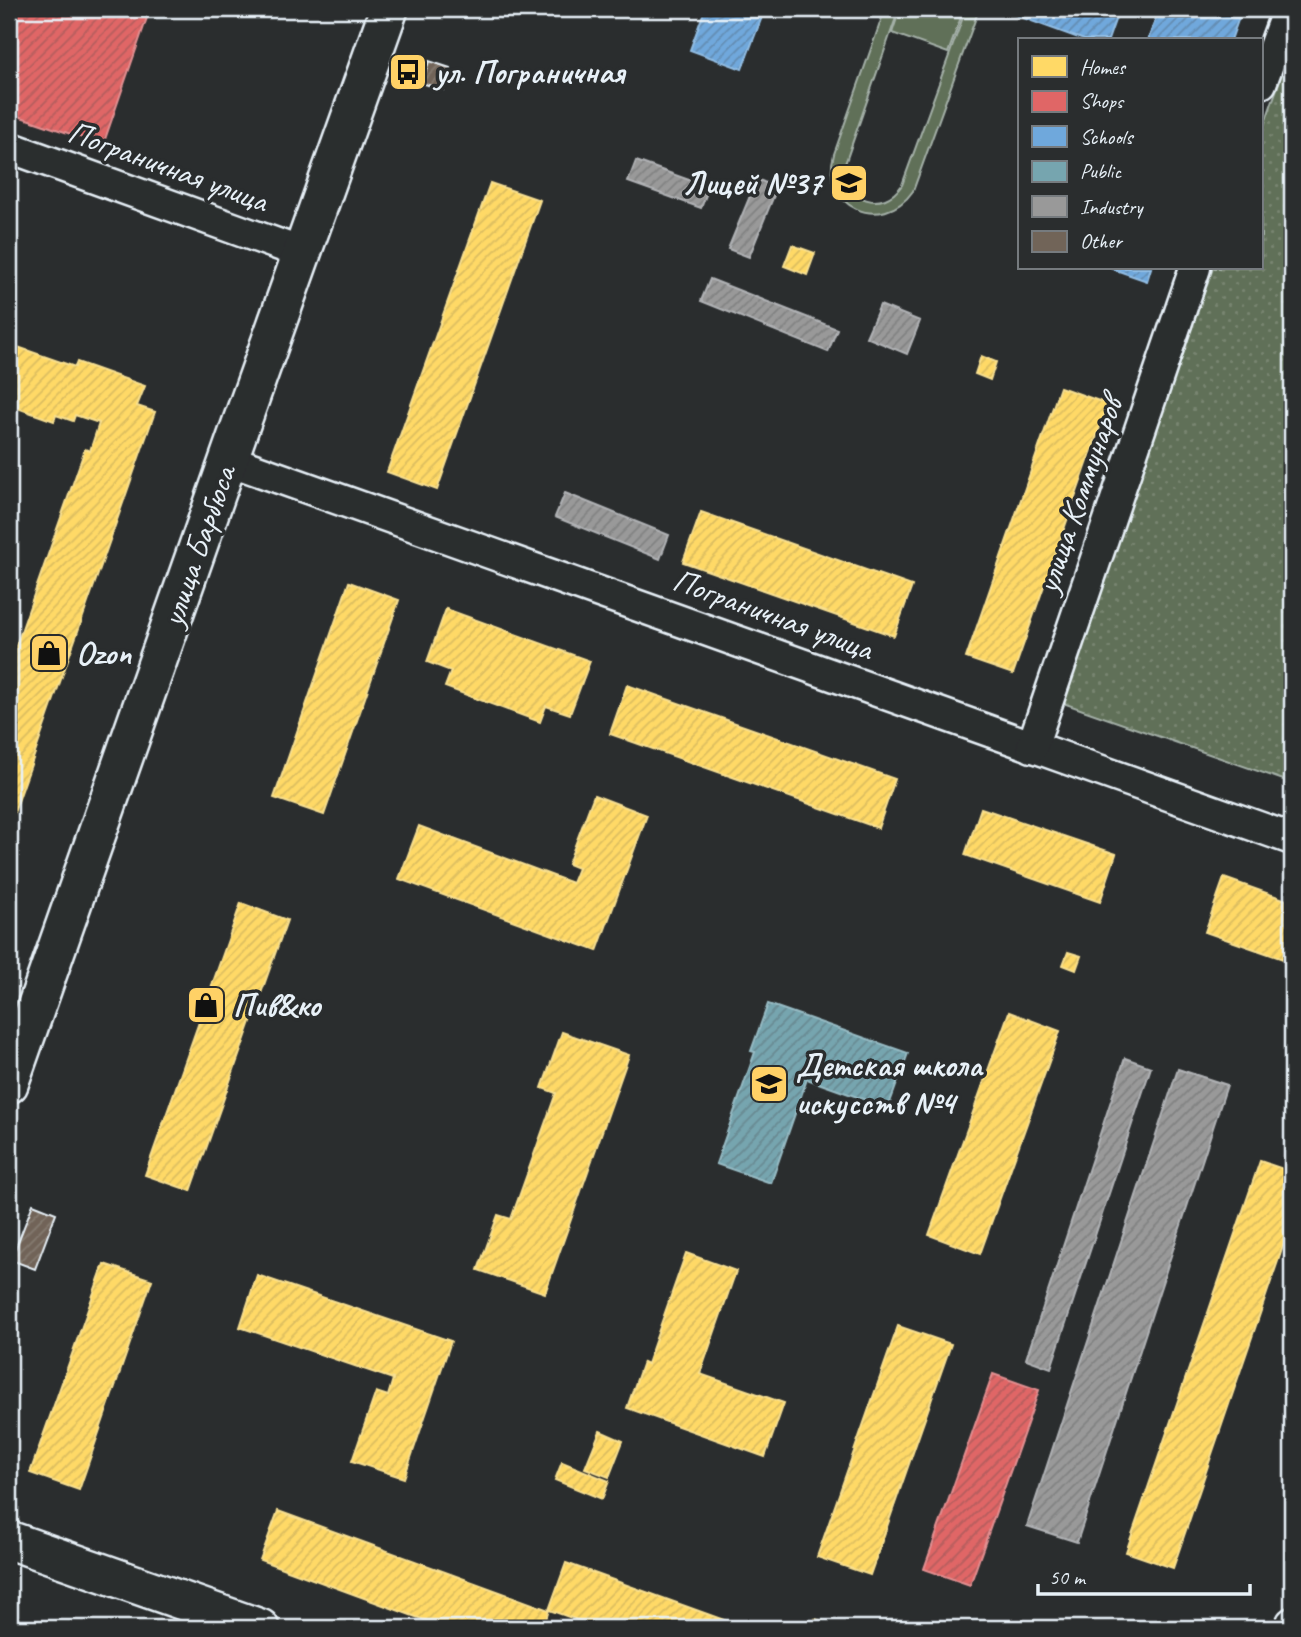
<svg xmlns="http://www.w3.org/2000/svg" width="1301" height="1637" viewBox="0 0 1301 1637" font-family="Caveat,sans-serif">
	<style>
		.park { fill: url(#park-dots); stroke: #a4b0a8; stroke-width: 2 }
		.pitch { fill: #617058; stroke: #a4b0a8; stroke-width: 2 }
		.homes { fill: url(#homes-hatch); stroke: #f8e092; stroke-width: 2 }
		.shops { fill: url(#shops-hatch); stroke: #e29092; stroke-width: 2 }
		.schools { fill: url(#schools-hatch); stroke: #93bee4; stroke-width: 2 }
		.public { fill: url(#public-hatch); stroke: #98bcc5; stroke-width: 2 }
		.industry { fill: url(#industry-hatch); stroke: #b1b3b6; stroke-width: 2 }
		.building { fill: url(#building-hatch); stroke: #e8f1f8; stroke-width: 2 }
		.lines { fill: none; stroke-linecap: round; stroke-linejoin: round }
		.minor-casing { stroke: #e8f1f8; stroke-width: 35 }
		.tertiary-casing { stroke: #e8f1f8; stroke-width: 42 }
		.minor { stroke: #2a2d2e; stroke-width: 30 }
		.tertiary { stroke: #2a2d2e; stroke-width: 37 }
		.labels { text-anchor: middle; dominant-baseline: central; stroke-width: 7; stroke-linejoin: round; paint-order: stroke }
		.poi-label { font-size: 33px; font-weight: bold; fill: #e8f1f8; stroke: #2a2d2e; text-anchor: start }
		.street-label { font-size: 33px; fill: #e8f1f8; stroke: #2a2d2e }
	</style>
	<defs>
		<pattern id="park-dots" width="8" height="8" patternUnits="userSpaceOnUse" patternTransform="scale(1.75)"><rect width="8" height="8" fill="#617058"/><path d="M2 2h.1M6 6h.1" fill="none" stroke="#788571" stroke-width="1.8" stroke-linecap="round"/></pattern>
		<pattern id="homes-hatch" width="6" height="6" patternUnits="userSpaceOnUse" patternTransform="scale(1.75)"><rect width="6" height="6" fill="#ffd966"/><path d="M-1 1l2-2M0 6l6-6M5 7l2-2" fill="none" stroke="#dabc60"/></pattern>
		<pattern id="shops-hatch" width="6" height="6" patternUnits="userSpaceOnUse" patternTransform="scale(1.75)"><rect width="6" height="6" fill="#e06666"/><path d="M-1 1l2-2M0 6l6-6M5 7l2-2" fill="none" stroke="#b25d5e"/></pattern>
		<pattern id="schools-hatch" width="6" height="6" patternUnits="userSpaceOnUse" patternTransform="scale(1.75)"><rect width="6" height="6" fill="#6fa8dc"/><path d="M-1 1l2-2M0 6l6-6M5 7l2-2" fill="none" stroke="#638bb0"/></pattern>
		<pattern id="public-hatch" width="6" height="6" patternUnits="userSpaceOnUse" patternTransform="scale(1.75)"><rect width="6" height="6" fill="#76a5af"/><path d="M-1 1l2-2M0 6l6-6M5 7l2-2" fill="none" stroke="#688991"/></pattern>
		<pattern id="industry-hatch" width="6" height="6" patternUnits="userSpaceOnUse" patternTransform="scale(1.75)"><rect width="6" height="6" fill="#999"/><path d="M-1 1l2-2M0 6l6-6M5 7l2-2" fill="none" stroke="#808181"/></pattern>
		<pattern id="building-hatch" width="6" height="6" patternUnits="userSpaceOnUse" patternTransform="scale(1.75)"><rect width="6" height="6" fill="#716458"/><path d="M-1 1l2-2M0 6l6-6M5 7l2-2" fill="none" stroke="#857b71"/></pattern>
	</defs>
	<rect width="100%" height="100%" fill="#2a2d2e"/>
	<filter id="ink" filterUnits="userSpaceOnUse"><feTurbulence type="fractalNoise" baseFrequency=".0143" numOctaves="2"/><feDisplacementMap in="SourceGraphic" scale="14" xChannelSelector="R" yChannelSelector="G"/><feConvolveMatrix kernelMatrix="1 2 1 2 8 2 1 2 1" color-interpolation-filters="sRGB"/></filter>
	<g filter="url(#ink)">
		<path class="park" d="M1292,46V783L1057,701L1213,268H1261V134Z"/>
		<g class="pitch">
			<path d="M885,9H899L844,167C846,201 882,214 902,185L966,9H979L913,191C882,235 819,207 834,154Z"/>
			<path d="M900,9H964L948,53L892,33Z"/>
		</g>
		<g class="homes">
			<path d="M490,183L540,200L437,490L387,472Z"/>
			<path d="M792,245L815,253L807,275L784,266Z"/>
			<path d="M9,344L75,367L77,362L145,386L137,406L155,412L9,827V666L85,449L90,451L99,423L75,415L73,421L56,415L54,421L9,405Z"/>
			<path d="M981,356L996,362L990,380L975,374Z"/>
			<path d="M1060,387L1108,404L1013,674L966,658Z"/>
			<path d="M701,512L912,586L894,636L683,562Z"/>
			<path d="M349,582L399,600L324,815L274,798Z"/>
			<path d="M446,609L590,661L570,714L546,706L540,722L445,687L451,671L427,662Z"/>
			<path d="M627,685L895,779L878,828L610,734Z"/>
			<path d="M594,795L647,815L597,951L399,879L419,826L572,883L578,868L568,864Z"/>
			<path d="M981,808L1116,854L1100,902L965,855Z"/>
			<path d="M1224,878L1292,902V962L1205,932Z"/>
			<path d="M241,903L287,920L191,1191L145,1175Z"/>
			<path d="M1068,952L1081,956L1076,970L1063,965Z"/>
			<path d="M1009,1012L1060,1031L980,1254L929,1235Z"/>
			<path d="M562,1032L629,1055L545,1293L478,1270L498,1215L511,1219L556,1093L542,1088Z"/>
			<path d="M1260,1161L1292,1172V1220L1173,1568L1126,1552Z"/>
			<path d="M686,1253L736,1271L700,1374L784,1403L765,1457L627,1408L643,1362L647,1364Z"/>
			<path d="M104,1264L152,1280L79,1490L30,1473Z"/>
			<path d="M257,1275L451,1341L404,1478L352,1461L376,1392L388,1396L393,1379L240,1327Z"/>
			<path d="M898,1326L951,1344L870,1575L817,1557Z"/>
			<path d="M600,1431L623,1441L609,1477L585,1468Z"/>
			<path d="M562,1462L609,1481L602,1499L555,1480Z"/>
			<path d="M278,1511L549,1610L543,1628H446L260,1560Z"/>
			<path d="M566,1563L746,1628H600L549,1610Z"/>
			<path d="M815,1619L842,1628H812Z"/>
		</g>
		<g class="shops">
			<path d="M9,9H150L103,145L9,113Z"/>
			<path d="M993,1374L1039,1390L970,1585L924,1569Z"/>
		</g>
		<g class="schools">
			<path d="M705,9H765L742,69L690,50Z"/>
			<path d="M1005,9H1119L1108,40H1084L1004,11Z"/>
			<path d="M1159,9H1242L1231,40H1148Z"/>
			<path d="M1110,268H1151L1147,281Z"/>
		</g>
		<path class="public" d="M768,1004L908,1053L888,1108L807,1079L771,1183L716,1164L755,1052L751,1051Z"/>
		<g class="industry">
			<path d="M636,161L709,187L701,208L628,182Z"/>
			<path d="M757,179L777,188L749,257L728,249Z"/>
			<path d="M710,279L837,329L828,352L701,301Z"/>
			<path d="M880,305L920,321L907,354L866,337Z"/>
			<path d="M565,493L669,535L660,559L555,517Z"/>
			<path d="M1125,1058L1151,1067L1051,1368L1026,1359Z"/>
			<path d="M1178,1069L1227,1085L1077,1542L1027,1526Z"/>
		</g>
		<g class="building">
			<path d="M429,61L450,68L443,90L422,83Z"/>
			<path d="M33,1204L56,1213L35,1269L11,1260Z"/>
		</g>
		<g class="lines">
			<defs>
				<g id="minor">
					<path d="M1261,83L1288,9"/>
					<path d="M9,147L302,253"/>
					<path d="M229,460L1292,839"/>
					<path d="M1032,747L1195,268"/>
					<path d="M1291,1628L1292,1623"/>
				</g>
				<g id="tertiary">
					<path d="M9,1084L240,427L389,9"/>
					<path d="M9,1540L260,1628"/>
				</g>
			</defs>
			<use href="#minor" class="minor-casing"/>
			<use href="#tertiary" class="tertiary-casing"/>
			<use href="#minor" class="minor"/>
			<use href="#tertiary" class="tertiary"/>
		</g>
	</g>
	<defs>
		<symbol id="bus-square" viewBox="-11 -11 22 22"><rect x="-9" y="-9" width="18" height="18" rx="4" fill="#ffd166" stroke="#2a2d2e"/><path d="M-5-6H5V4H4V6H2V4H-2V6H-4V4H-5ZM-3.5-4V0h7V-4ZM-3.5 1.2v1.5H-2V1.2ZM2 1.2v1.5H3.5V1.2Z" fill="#111"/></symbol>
		<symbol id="school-square" viewBox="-11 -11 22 22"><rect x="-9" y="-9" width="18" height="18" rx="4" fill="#ffd166" stroke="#2a2d2e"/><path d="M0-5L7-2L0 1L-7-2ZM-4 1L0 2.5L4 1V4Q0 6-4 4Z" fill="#111"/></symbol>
		<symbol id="shop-square" viewBox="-11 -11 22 22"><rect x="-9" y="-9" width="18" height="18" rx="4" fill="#ffd166" stroke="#2a2d2e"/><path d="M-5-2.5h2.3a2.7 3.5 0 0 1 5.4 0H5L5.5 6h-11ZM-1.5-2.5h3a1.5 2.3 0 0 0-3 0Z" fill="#111"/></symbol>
	</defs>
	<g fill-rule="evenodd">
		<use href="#bus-square" x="386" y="50" width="44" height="44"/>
		<use href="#school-square" x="827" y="161" width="44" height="44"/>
		<use href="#shop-square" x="27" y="631" width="44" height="44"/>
		<use href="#shop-square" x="184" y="983" width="44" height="44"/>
		<use href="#school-square" x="747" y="1062" width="44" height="44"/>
	</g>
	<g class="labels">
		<g class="poi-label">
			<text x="435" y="72">ул. Пограничная</text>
			<text x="822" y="183" text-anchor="end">Лицей №37</text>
			<text x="76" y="653">Ozon</text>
			<text x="233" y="1005">Пив&amp;ко</text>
			<text x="796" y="1065">Детская школа<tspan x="796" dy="38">искусств №4</tspan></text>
		</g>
		<g class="street-label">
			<text transform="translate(168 166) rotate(20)">Пограничная улица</text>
			<text transform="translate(1079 495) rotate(-71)">улица Коммунаров</text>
			<text transform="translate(198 546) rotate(-71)">улица Барбюса</text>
			<text transform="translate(773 614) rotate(20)">Пограничная улица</text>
		</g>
	</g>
	<rect width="1301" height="1637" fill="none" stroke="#2a2d2e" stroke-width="35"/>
	<rect x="18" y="18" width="1266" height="1602" fill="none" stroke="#e8f1f8" stroke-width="2.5" filter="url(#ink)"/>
	<rect x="1018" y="38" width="245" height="231" fill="#2a2d2e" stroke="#767b7f" stroke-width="2"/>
	<rect x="1032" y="56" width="35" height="21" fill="#ffd966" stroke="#767b7f" stroke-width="2"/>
	<text x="1080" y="74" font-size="21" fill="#e8f1f8">Homes</text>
	<rect x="1032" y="91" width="35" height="21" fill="#e06666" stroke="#767b7f" stroke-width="2"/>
	<text x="1080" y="108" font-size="21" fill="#e8f1f8">Shops</text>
	<rect x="1032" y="126" width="35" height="21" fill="#6fa8dc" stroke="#767b7f" stroke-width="2"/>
	<text x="1080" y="144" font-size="21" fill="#e8f1f8">Schools</text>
	<rect x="1032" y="161" width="35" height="21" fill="#76a5af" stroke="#767b7f" stroke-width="2"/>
	<text x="1080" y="178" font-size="21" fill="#e8f1f8">Public</text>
	<rect x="1032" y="196" width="35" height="21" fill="#999999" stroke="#767b7f" stroke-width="2"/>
	<text x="1080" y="214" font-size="21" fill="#e8f1f8">Industry</text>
	<rect x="1032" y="231" width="35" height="21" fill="#716458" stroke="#767b7f" stroke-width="2"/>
	<text x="1080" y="248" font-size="21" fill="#e8f1f8">Other</text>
	<path d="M1038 1584v10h212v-10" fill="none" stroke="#e8f1f8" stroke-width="3.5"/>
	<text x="1049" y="1584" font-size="21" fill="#e8f1f8" stroke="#2a2d2e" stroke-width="5" paint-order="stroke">50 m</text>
</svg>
